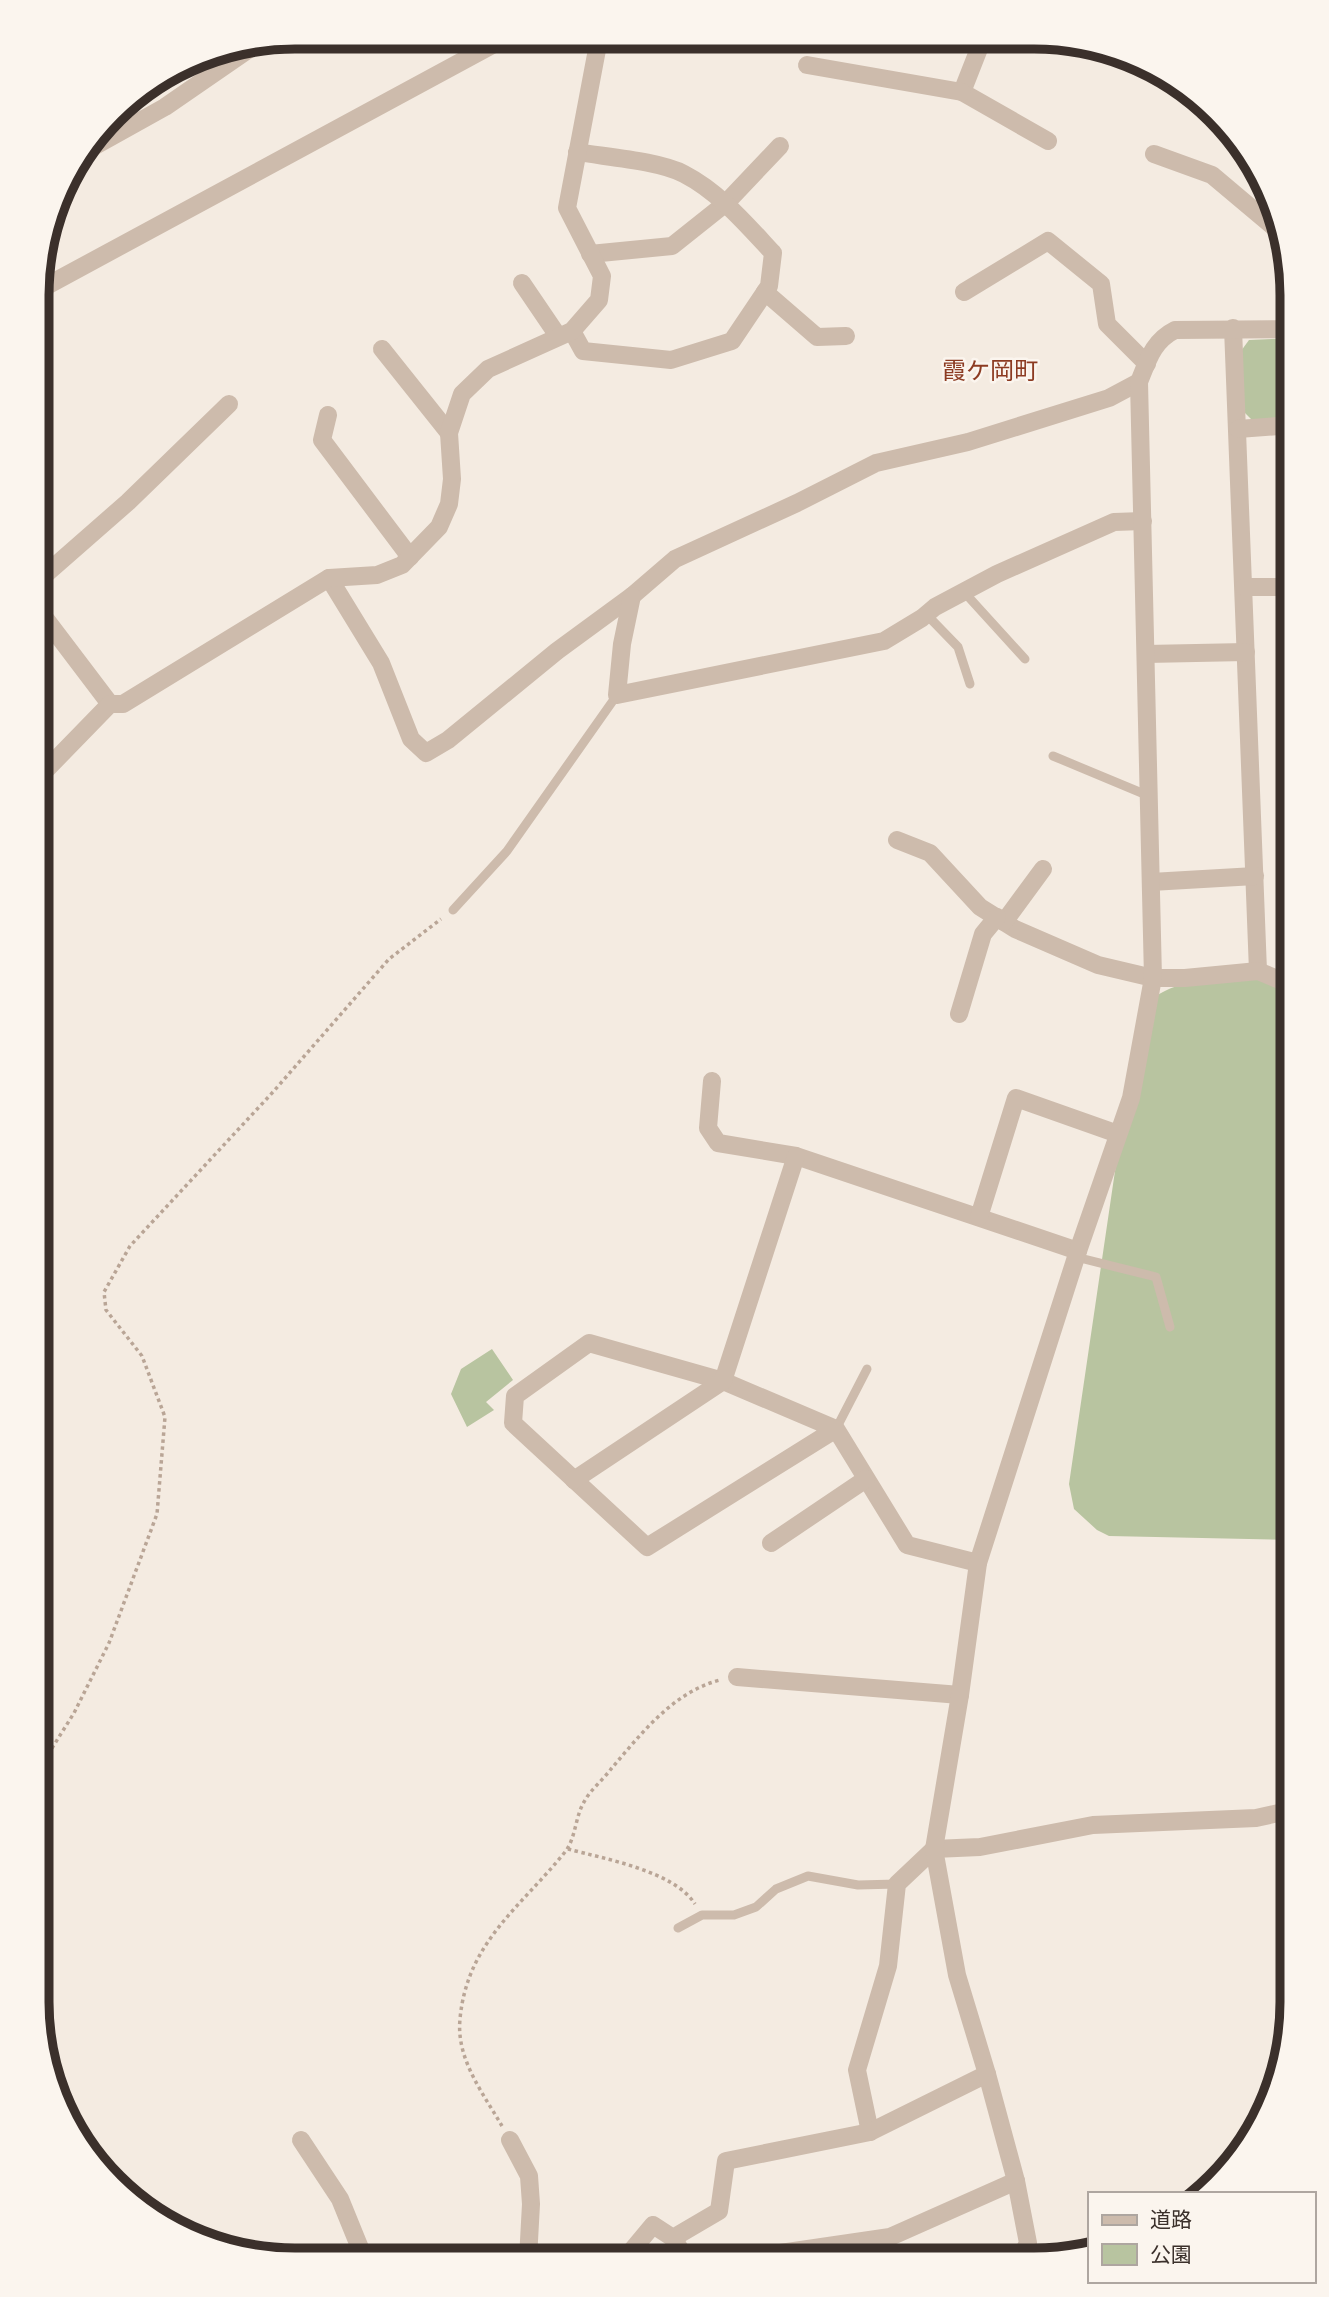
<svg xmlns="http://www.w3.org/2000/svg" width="1329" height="2297" viewBox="0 0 1329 2297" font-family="Manrope,'Noto Sans JP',sans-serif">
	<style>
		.green { fill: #b8c4a0 }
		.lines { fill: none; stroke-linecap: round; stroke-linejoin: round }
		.path { stroke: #b9a596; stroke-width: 3.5; stroke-dasharray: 3.5 3.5; stroke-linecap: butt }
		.service { stroke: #cdbbac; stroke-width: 9 }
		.minor { stroke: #cdbbac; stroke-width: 18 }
		.tertiary { stroke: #cdbbac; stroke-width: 18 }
		.labels { text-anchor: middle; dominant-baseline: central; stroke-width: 5; stroke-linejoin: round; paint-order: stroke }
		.quarter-label { font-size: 24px; fill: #8c3b22; stroke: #fbf5ee }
		.rim { fill: none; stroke: #3b302b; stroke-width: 9 }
	</style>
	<rect width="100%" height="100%" fill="#f4ebe1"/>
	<g class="green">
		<path d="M1292,338V420L1251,419L1244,412L1241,351L1249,340Z"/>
		<path d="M1280,979L1292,981V1540L1109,1536L1097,1530L1074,1509L1069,1484L1135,1035C1139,1024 1144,1008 1152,1000C1178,974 1245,980 1280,979Z"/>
		<path d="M492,1349L513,1380L486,1402L494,1410L467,1427L451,1394L461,1369Z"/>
	</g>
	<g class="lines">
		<g class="path">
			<path d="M37,1772L74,1713L109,1643L157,1514L165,1417L142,1356L106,1310L104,1292L130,1246L273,1092L389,959L441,919"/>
			<path d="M568,1849C605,1859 674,1871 695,1904"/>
			<path d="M502,2126C483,2093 456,2059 460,2019C467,1942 521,1907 565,1852C576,1838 575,1817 584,1802C590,1790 603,1780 611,1769C641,1734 673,1692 720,1680"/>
		</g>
		<g class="service">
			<path d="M964,592L1025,659"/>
			<path d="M926,614L958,647L970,684"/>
			<path d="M1053,756L1149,796"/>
			<path d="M453,910L507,851L617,695"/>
			<path d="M1076,1257L1156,1277L1170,1327"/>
			<path d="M836,1429L867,1369"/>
			<path d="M678,1928L702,1915H734L756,1907L776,1889L808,1876L858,1885L897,1884"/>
		</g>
		<g class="minor">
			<path d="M982,41L962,92L1048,141"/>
			<path d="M807,65L962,92"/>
			<path d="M86,151L165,107L255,45"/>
			<path d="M1154,154L1212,175L1282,234"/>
			<path d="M590,254L672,246L726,203L780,146"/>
			<path d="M522,283L558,336"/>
			<path d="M765,292L817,337L846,336"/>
			<path d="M964,292L1048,241L1101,284L1107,324L1147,364"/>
			<path d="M1233,328L1258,971"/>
			<path d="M572,331L583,351L671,360L732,341L769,286L773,253C746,224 719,192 684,174C660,161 606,157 577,152"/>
			<path d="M382,349L449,433"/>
			<path d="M328,415L322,440L410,557"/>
			<path d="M1238,429L1292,425"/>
			<path d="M329,578L381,663L411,739L426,753L448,740L557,651L632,596L675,559L797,503L876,463L968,442L1109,398L1139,382"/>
			<path d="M39,580L128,502L229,404"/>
			<path d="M1244,587H1292"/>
			<path d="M632,596L622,644L617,695L884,641L922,618L935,607L997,574L1114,522L1143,521"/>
			<path d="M38,609L110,704"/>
			<path d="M1146,654L1246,652"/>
			<path d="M38,778L110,704H123L329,578L377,575L402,565L439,527L449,504L452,479L449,433L462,394L488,369L572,331L599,300L602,276L567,208L599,39"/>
			<path d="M897,840L930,853L980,907L1015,929L1098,965L1153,978H1185L1258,971L1292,985"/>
			<path d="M1151,882L1255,876"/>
			<path d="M1004,922L1043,869"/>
			<path d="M959,1014L983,934L997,917"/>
			<path d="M712,1081L708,1128L718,1143L796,1156L1078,1251"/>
			<path d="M979,1217L1016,1098L1118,1134"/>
			<path d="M836,1429L647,1547L513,1423L515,1396L589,1343L723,1381L836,1429L907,1545L978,1563"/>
			<path d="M574,1480L723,1381L796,1156"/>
			<path d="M771,1543L866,1479"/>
			<path d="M737,1677L960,1695"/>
			<path d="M870,2132L857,2070L888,1966L897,1884L934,1849L980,1847L1093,1825L1256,1818L1292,1810"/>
			<path d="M301,2140L340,2199L364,2258"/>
			<path d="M510,2140L529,2176L531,2204L528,2259"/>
			<path d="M673,2238L686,2259"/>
			<path d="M628,2255L653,2225L673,2238L719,2211L726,2161L870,2132L987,2074"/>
			<path d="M738,2259L890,2237L1016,2181"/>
			<path d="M1019,2260L1028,2243L1016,2181L987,2074L957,1975L934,1849L960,1695L978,1563L1078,1251L1131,1098L1153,978L1139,382C1148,360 1153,341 1175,330L1289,329L1287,266"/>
		</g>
		<path class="tertiary" d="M39,290L505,38"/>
	</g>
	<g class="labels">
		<g class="quarter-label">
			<text x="990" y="369">霞ケ岡町</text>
		</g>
	</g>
	<path d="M0 0H1329V2297H0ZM295 49H1034A246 246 0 0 1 1280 295V2002A246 246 0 0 1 1034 2248H295A246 246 0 0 1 49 2002V295A246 246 0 0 1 295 49Z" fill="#fbf5ee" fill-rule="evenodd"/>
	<path class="rim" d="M295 49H1034A246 246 0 0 1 1280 295V2002A246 246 0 0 1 1034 2248H295A246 246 0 0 1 49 2002V295A246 246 0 0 1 295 49Z"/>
	<rect x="1088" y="2192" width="228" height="91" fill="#fbf5ee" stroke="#aea6a0" stroke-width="2"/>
	<rect x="1102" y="2215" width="35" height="10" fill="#cdbbac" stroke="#aea6a0" stroke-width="2"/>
	<text x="1150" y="2227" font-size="21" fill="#3b302b">道路</text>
	<rect x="1102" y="2244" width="35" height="21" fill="#b8c4a0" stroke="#aea6a0" stroke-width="2"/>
	<text x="1150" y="2262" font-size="21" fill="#3b302b">公園</text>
</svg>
